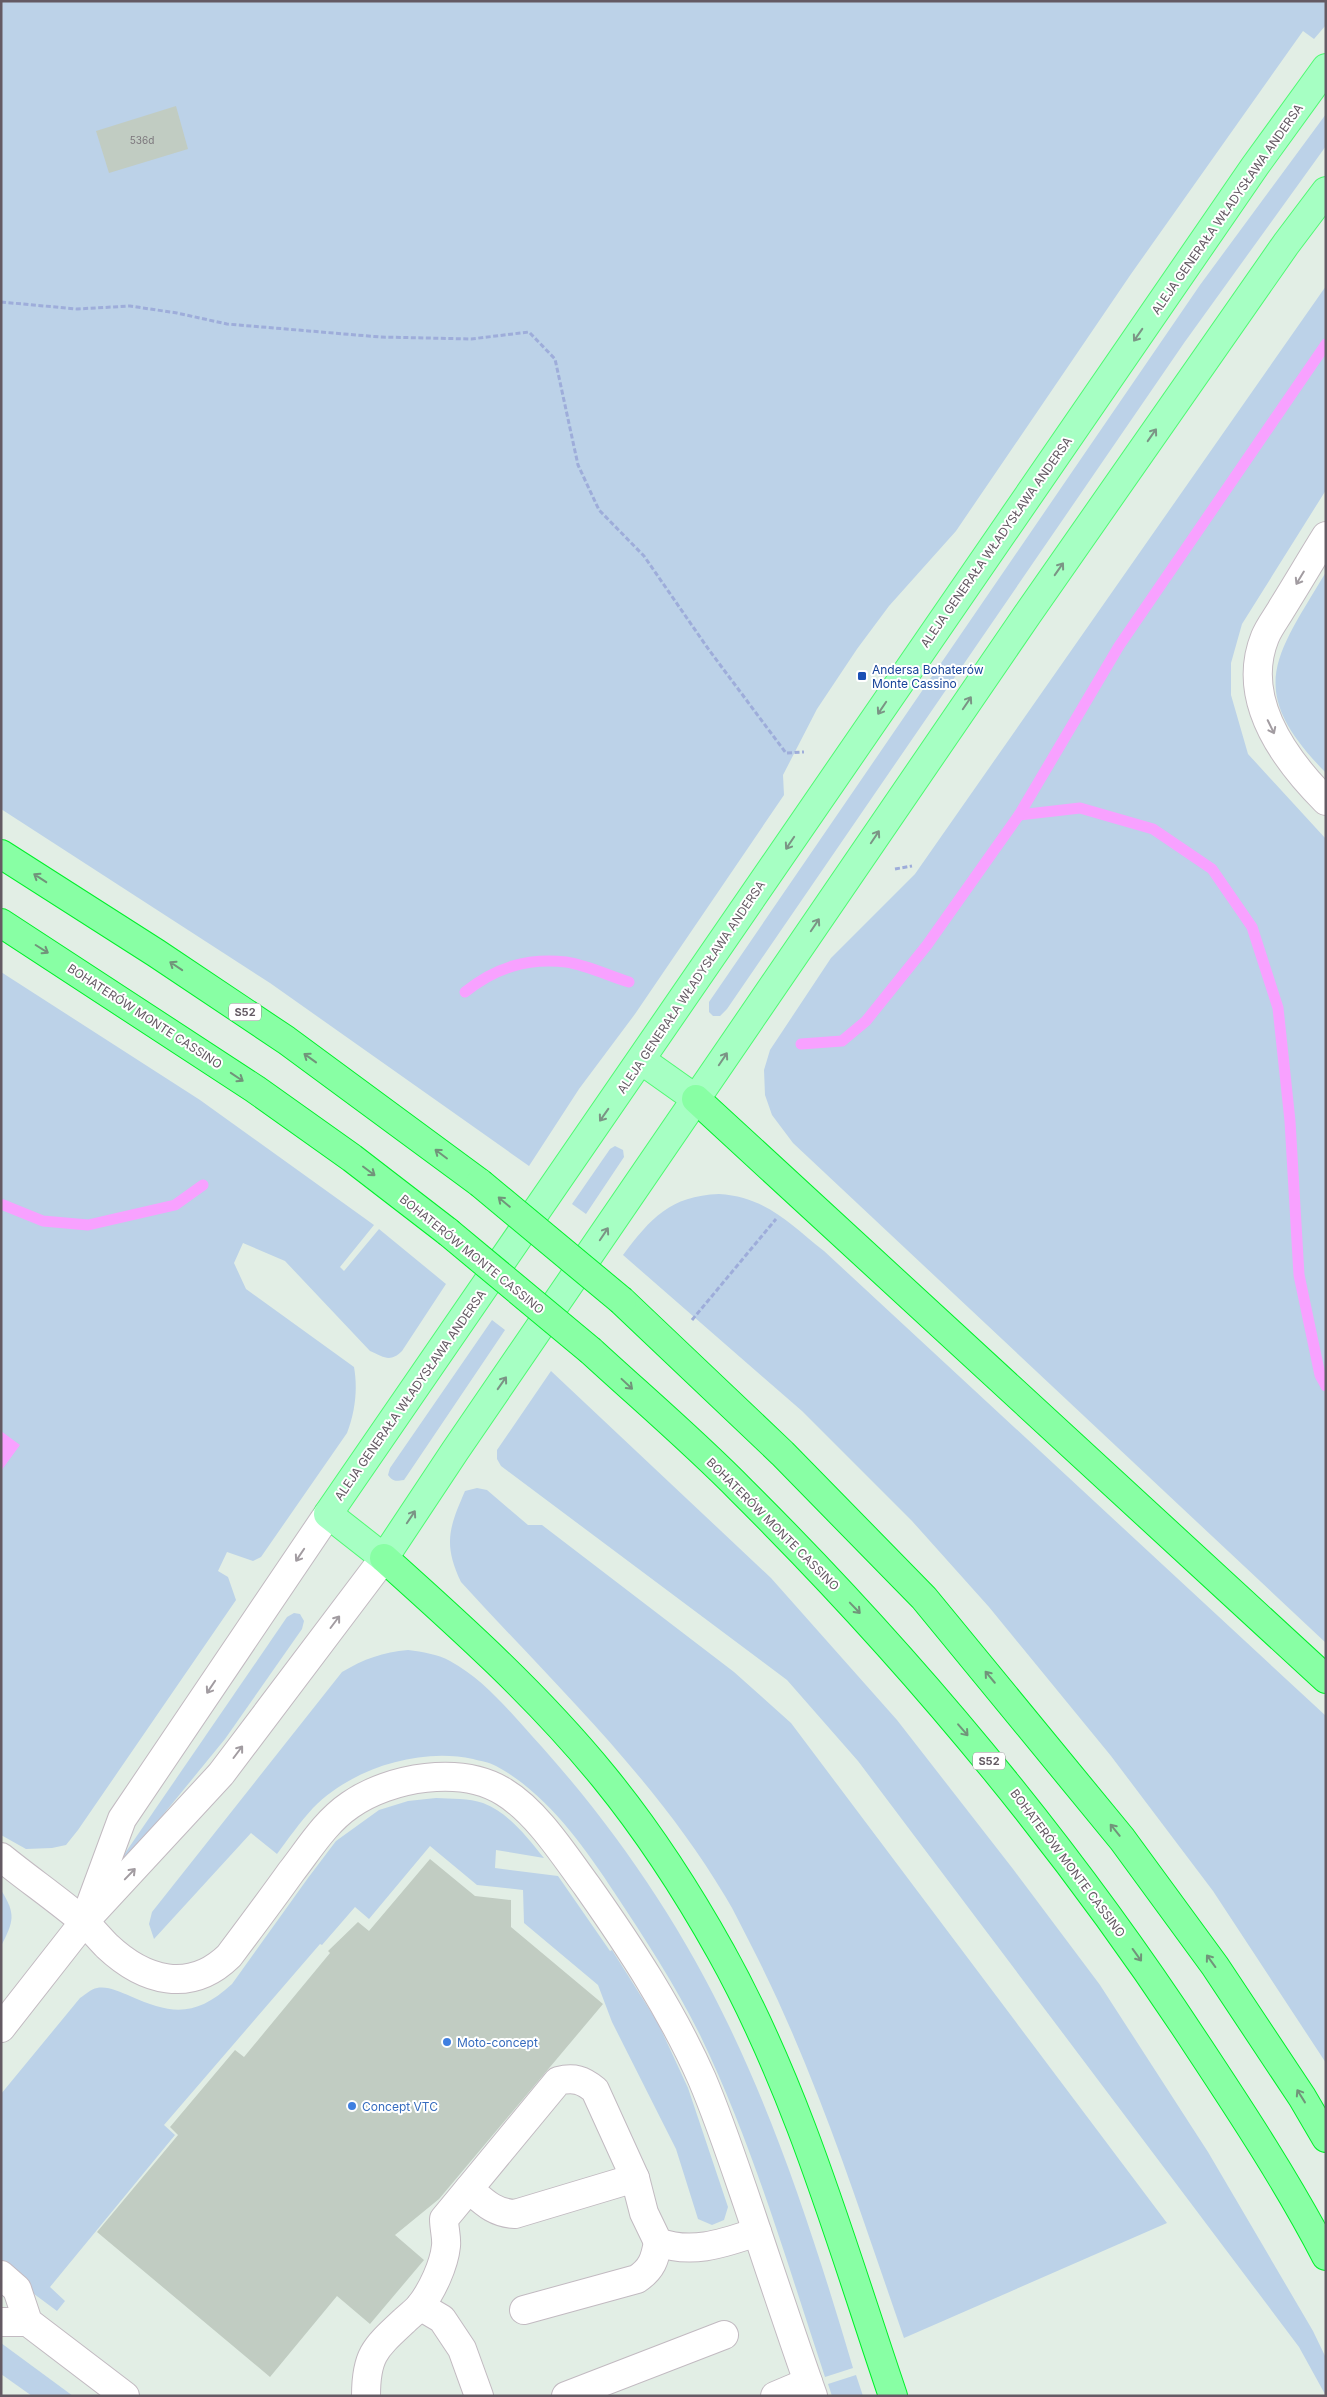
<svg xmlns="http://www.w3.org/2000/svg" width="1327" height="2397" viewBox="0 0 1327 2397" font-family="Inter,sans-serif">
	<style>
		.green { fill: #bcd2e8 }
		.water { fill: #f8a1ff }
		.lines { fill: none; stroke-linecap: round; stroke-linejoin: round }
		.stream { stroke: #f8a1ff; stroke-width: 11 }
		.building { fill: #c1ccc2 }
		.minor-casing { stroke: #c2bac1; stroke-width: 30 }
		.major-casing { stroke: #4ffa72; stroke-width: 30 }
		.highway-casing { stroke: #00f02a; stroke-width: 30 }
		.path { stroke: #9eadda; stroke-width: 3; stroke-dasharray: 5 2.5; stroke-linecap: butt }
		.minor { stroke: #fff; stroke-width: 28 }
		.major { stroke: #a6ffc3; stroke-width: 28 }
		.highway { stroke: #88ffa4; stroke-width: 28 }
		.highway-bridge-casing { stroke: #00f02a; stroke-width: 30; stroke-linecap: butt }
		.highway-bridge { stroke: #88ffa4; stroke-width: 28 }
		.oneway { stroke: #7b9485 }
		.oneway2 { stroke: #a29ca1 }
		.oneway3 { stroke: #71947a }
		.transit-dot { fill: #1a4fb4; stroke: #fff; stroke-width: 2 }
		.shop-dot { fill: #3f7fe0; stroke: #fff; stroke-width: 2 }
		.labels { text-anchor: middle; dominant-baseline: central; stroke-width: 4; stroke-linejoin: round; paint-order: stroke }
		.number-label { font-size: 10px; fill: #7b767b }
		.shield { fill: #fff; stroke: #928c92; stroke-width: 1 }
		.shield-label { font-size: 11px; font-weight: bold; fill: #645a63 }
		.street-label { font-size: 12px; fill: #645a63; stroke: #fff }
		.transit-label { font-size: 12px; fill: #164399; stroke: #fff; text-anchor: start }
		.shop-label { font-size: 12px; fill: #366cbe; stroke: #fff; text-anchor: start }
	</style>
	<rect width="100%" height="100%" fill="#e2eee5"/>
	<g class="green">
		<path d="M1,1H1326V25L1314,39L1303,31L1131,274L956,531L889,606L857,649L817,709L783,775L784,795L635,1014L579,1089L529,1166L270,983L1,809Z"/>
		<path d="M1326,114V146L1184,343L727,1009L720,1016H713L709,1012V1002L1200,285Z"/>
		<path d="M1326,286V490L1242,624L1231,663V695L1248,754L1326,839V1643L793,1143L772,1115L765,1095L764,1070L770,1050L831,958L915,874Z"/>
		<path d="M1326,572V773C1245,690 1274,659 1326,572Z"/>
		<path d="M1,972L200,1100L374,1225L340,1267L344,1271L379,1229L446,1284L402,1351C390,1363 384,1357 370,1351L285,1261L243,1243L234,1263L246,1289L354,1367C358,1389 355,1412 347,1433L261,1557L253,1561L227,1552L218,1571L228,1577L236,1600L78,1830L66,1845L52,1848L26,1849L1,1835Z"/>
		<path d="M615,1146L623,1150L624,1157L586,1214L572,1204L610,1149Z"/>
		<path d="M719,1194C766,1197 789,1223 824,1251L1326,1716V2063L1213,1891L1111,1756L989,1607L912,1521L802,1411L623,1255C651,1218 670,1196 719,1194Z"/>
		<path d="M492,1320L505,1330L404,1480C396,1481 393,1482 388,1475L390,1468Z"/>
		<path d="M551,1371L771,1578L897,1720L1013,1869L1100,1985L1208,2152L1313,2331L1326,2358V2396L1299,2347L858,1761L787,1680L501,1466L497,1459V1450Z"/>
		<path d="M477,1488L487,1490L528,1525H542L734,1672L791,1723L1167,2223L904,2338C858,2206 816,2072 752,1947C743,1930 735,1912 725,1896C654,1777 553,1683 461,1582C443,1544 449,1528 465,1491Z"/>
		<path d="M294,1613L300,1614L304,1621L302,1629L225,1739L122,1865L119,1862L287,1617Z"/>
		<path d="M408,1650C423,1652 437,1654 450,1661C487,1681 514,1717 542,1747C617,1831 681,1925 729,2026C781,2134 819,2253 853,2368L825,2377C787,2263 753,2145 701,2037C676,1986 645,1939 614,1892C584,1846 545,1792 496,1766C489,1762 480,1761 473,1759C419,1747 351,1769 313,1808C300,1822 288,1839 277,1854L251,1833L154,1939L149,1924L152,1912L342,1672C364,1659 383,1652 408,1650Z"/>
		<path d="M436,1798C451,1799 469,1798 483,1803C509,1813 527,1837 544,1858L496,1850L495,1868L558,1876L610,1951L612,1950L658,2023L688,2088L728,2207L724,2220L712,2225L698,2219L676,2149L612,2022L598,1985L524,1923L523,1890L477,1885L430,1846L369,1919L355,1907L322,1945L320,1944L164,2125L175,2135L50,2287L65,2301L57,2311L26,2288L9,2265L1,2261V2094L80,1998C85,1995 91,1989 97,1988C108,1986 120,1992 130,1996C172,2015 196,2017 232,1984L308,1878L336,1841L379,1810L408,1801Z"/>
		<path d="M1,1890C16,1914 14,1921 1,1946Z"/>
		<path d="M1,2343L73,2396H32L1,2374Z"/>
		<path d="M856,2375L863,2396H832L828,2384Z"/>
	</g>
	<path class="water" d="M1,1431L20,1445L1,1471Z"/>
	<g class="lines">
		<g class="stream">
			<path d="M1019,815L1080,808L1153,829L1212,869L1252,927L1278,1008L1290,1121L1299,1275L1320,1375L1326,1386"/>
			<path d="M465,992C496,967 527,958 566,962C587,965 609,976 629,982"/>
			<path d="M801,1044L842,1041L866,1021L927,945L1019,815L1119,646L1326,344"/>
			<path d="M1,1204L43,1221L88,1225L175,1205L203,1185"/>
		</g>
	</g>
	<g class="building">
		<path d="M176,106L188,149L109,173L96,131Z"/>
		<path d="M430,1859L475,1896L511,1900V1927L603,2004L439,2199L395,2235L424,2260L370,2324L337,2296L270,2377L97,2232L178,2135L170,2127L235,2050L244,2057L330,1953L328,1951L358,1922L369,1931Z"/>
	</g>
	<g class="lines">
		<defs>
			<g id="minor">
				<path d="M1326,536C1311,560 1297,584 1282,608C1277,617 1269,627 1265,637C1240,699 1284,759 1326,801"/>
				<path d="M1,1857C28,1879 57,1899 83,1921C92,1929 99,1938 107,1946C144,1981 190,1994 229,1956C250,1928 271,1900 291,1872C309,1849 325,1822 350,1805C390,1777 461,1765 504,1792C537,1812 564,1855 587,1886C630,1947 672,2011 702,2079C719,2119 733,2161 747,2202C769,2267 790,2331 813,2396"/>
				<path d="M88,1911L122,1819L328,1514"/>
				<path d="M1,2028L84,1922L221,1774L384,1558"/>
				<path d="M469,2189C484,2202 494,2213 515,2214L635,2178"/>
				<path d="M1,2275L17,2289L28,2322L125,2396"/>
				<path d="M420,2306L442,2319L462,2349L479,2396"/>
				<path d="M524,2310L637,2279C652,2269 655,2259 658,2242"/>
				<path d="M1,2322H28"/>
				<path d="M366,2396C366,2355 375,2348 404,2321C409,2316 416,2311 420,2306C432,2291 444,2265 446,2246C447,2238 444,2228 444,2219L558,2081C574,2077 583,2080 595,2090L635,2178L644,2213L658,2242C692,2255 724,2243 757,2232"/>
				<path d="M566,2396L724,2335"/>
				<path d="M775,2396L808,2382"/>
			</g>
			<g id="major">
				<path d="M1326,68L1255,166L328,1514L384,1558L455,1451L1027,615L1286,244L1326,191"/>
				<path d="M641,1060L696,1099"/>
			</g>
			<g id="highway">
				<path d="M1,854L156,953L286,1040L480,1183"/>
				<path d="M1,923L255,1089L352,1158L448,1232"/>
				<path d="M696,1099L1326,1679"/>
				<path d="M622,1301L782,1453L924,1598L1122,1839L1215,1966L1302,2097L1326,2138"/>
				<path d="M591,1351C641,1397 694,1442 742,1491C912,1660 1066,1845 1197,2045C1242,2113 1288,2183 1326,2256"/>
				<path d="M384,1558C461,1627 538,1696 604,1777C648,1831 687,1891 721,1952C798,2090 842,2246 893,2396"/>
			</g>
		</defs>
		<use href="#minor" class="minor-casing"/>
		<use href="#major" class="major-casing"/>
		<use href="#highway" class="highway-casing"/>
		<g class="path">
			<path d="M1,302L77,309L130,306L177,313L227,324L380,337L471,339L529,332L555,359L578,465L599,510L644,556L709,650L786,753L804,752"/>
			<path d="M895,869L912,866"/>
			<path d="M692,1320L776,1219"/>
		</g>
		<use href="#minor" class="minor"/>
		<use href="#major" class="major"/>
		<use href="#highway" class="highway"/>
		<defs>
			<g id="highway-bridge">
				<path d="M480,1183L622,1301"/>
				<path d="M448,1232L591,1351"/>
			</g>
		</defs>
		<use href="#highway-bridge" class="highway-bridge-casing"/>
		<use href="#highway-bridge" class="highway-bridge"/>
	</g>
	<defs><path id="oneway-shaft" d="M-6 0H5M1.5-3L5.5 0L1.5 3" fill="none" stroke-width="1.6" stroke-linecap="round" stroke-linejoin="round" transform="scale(1.25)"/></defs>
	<g class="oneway">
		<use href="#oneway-shaft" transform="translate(1138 335) rotate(125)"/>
		<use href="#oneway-shaft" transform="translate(1152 435) rotate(-55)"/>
		<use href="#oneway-shaft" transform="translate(1059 569) rotate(-55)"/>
		<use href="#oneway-shaft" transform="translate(967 703) rotate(-56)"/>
		<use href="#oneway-shaft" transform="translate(882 708) rotate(124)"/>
		<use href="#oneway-shaft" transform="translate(875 837) rotate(-56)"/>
		<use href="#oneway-shaft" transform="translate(790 843) rotate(124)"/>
		<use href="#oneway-shaft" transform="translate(815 925) rotate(-56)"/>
		<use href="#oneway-shaft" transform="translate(723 1059) rotate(-56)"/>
		<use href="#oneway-shaft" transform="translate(604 1115) rotate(125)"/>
		<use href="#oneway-shaft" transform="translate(604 1234) rotate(-56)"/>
		<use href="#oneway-shaft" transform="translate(502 1383) rotate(-55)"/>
		<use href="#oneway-shaft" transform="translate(411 1517) rotate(-56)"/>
	</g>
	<g class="oneway2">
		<use href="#oneway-shaft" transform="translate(1300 578) rotate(121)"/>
		<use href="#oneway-shaft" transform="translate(1271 727) rotate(64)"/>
		<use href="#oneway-shaft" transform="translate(300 1555) rotate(124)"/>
		<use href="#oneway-shaft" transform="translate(335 1622) rotate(-53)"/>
		<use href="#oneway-shaft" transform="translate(211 1687) rotate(124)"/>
		<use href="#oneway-shaft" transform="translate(238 1752) rotate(-53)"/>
		<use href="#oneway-shaft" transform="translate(130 1874) rotate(-46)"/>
	</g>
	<g class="oneway3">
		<use href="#oneway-shaft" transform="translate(40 878) rotate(-147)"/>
		<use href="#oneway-shaft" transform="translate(42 949) rotate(32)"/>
		<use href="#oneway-shaft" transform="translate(176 966) rotate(-146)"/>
		<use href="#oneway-shaft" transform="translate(310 1058) rotate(-144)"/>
		<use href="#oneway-shaft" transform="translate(237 1077) rotate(34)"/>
		<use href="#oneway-shaft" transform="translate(441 1154) rotate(-143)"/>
		<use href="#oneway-shaft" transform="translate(369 1171) rotate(37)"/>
		<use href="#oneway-shaft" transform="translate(504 1202) rotate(-140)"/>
		<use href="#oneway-shaft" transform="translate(627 1384) rotate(43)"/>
		<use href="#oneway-shaft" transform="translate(855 1608) rotate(46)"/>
		<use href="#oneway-shaft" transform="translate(990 1677) rotate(-130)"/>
		<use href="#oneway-shaft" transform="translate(963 1730) rotate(49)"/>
		<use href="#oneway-shaft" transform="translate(1115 1830) rotate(-129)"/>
		<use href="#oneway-shaft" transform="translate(1137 1955) rotate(54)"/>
		<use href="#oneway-shaft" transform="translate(1211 1961) rotate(-126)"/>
		<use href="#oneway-shaft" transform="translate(1301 2096) rotate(-122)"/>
	</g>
	<rect class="transit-dot" x="857" y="671" width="10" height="10" rx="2.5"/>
	<g class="shop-dot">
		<circle cx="447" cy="2042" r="5"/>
		<circle cx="352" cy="2106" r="5"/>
	</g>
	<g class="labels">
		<g class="number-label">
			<text x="142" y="140">536d</text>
		</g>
		<g class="shield">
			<rect x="229" y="1003.5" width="32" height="17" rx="4"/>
			<rect x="973" y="1752.5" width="32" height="17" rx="4"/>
		</g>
		<g class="shield-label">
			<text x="245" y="1012">S52</text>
			<text x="989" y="1761">S52</text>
		</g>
		<g class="street-label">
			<text transform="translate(1227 209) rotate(-55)">ALEJA GENERAŁA WŁADYSŁAWA ANDERSA</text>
			<text transform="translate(996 542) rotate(-55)">ALEJA GENERAŁA WŁADYSŁAWA ANDERSA</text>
			<text transform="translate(691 987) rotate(-56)">ALEJA GENERAŁA WŁADYSŁAWA ANDERSA</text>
			<text transform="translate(145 1016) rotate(33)">BOHATERÓW MONTE CASSINO</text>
			<text transform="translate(472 1254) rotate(39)">BOHATERÓW MONTE CASSINO</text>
			<text transform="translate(410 1395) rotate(-55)">ALEJA GENERAŁA WŁADYSŁAWA ANDERSA</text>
			<text transform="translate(773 1524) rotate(45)">BOHATERÓW MONTE CASSINO</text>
			<text transform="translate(1068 1863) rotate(53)">BOHATERÓW MONTE CASSINO</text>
		</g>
		<g class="transit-label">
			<text x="872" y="669">Andersa Bohaterów<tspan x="872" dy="14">Monte Cassino</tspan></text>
		</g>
		<g class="shop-label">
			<text x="457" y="2042">Moto-concept</text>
			<text x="362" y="2106">Concept VTC</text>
		</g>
	</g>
	<rect width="1327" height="2397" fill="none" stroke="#645a63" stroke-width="5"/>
</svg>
